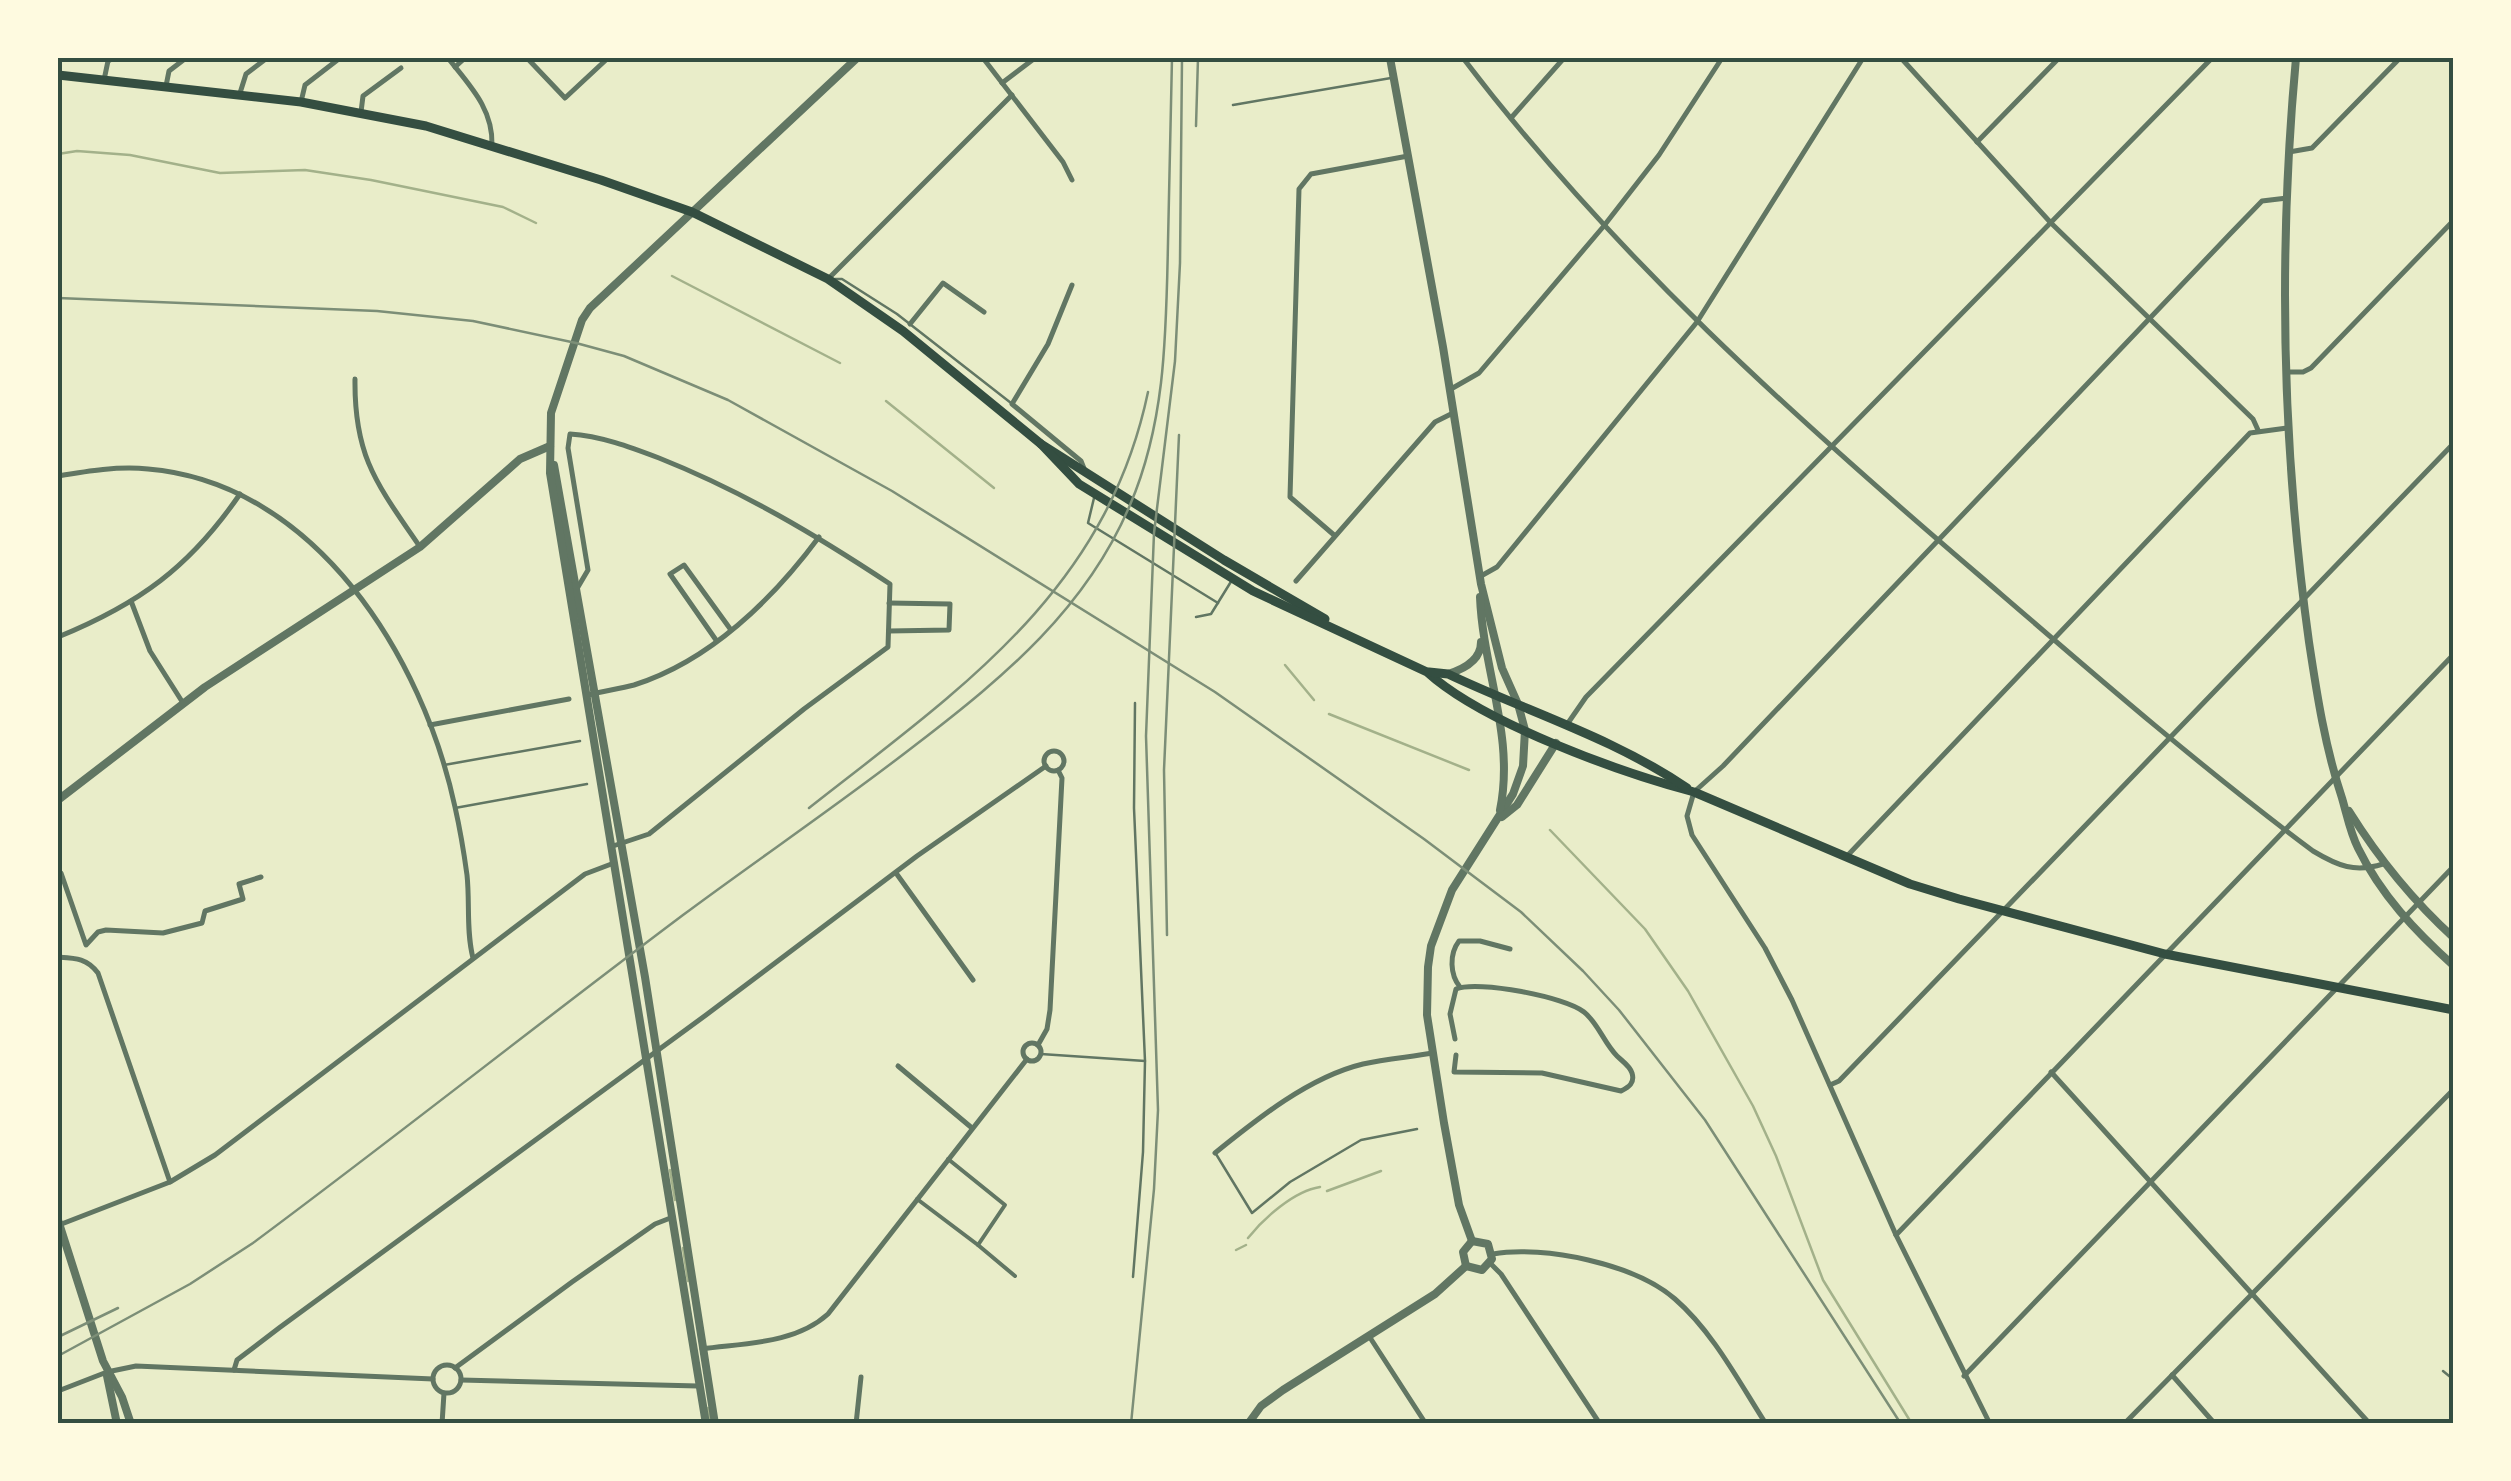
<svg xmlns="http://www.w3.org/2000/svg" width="2511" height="1481" viewBox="0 0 2511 1481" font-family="Helvetica,sans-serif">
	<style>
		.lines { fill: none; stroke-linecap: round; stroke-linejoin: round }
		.stream { stroke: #a3b18a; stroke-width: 2.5 }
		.service { stroke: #617663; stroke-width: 2.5 }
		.pedestrian { stroke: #617663; stroke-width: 4 }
		.minor { stroke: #617663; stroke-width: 5 }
		.tertiary { stroke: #617663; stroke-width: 8 }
		.primary { stroke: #344e41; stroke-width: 9 }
		.tram { stroke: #7c8e77; stroke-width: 2.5 }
		.rail { stroke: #7c8e77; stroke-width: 2.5 }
		.neatline { fill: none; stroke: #344e41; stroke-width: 4 }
	</style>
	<rect width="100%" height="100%" fill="#e9edc9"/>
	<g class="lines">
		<g class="stream">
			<path d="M58,154L77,151L130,155L220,173L305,170L371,180L503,207L536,223"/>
			<path d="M672,276L840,363"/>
			<path d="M886,401L994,488"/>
			<path d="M1285,665L1314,700"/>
			<path d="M1329,714L1469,770"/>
			<path d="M1550,830L1645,929L1688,991L1753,1106L1776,1156L1823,1280L1912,1424"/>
			<path d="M670,1170L675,1200"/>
			<path d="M1327,1191L1381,1171"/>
			<path d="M1248,1238C1264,1218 1294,1191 1320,1187"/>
			<path d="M683,1248L688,1281"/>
			<path d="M1236,1250L1246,1245"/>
			<path d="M708,1408L710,1424"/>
		</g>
		<g class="service">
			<path d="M1233,105L1391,78"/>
			<path d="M835,279H842L897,314L1011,403"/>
			<path d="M1094,498L1088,523L1218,603"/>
			<path d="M1196,617L1211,614L1232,580"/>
			<path d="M1135,703L1134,808L1145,1061"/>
			<path d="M444,765L580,741"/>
			<path d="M455,808L587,784"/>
			<path d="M1041,1054L1145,1061L1143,1152L1133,1277"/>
			<path d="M1216,1154L1252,1213L1290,1182L1361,1140L1417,1129"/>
			<path d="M2443,1371L2454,1380"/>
		</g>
		<g class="pedestrian">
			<path d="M917,1199L978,1245L1005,1205L948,1159"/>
			<path d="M978,1245L1015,1276"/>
		</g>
		<g class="minor">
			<path d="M448,58C469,85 493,108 492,145"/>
			<path d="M527,58L565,98L608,58"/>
			<path d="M983,58L1063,162L1072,180"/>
			<path d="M1463,58C1613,255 1793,416 1980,576C2089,670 2198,765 2313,851C2338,866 2355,873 2383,864"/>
			<path d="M1901,58L2051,223L2253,419L2258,430"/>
			<path d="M455,67L465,58"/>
			<path d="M104,80L108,61L113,58"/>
			<path d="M1002,83L1035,58"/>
			<path d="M166,86L169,71L186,58"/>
			<path d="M240,93L246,74L267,58"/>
			<path d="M301,102L305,85L340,58"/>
			<path d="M361,112L363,96L401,68"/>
			<path d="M1511,118L1564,58"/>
			<path d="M1977,142L2059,58"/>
			<path d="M2289,152L2312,148L2400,58"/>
			<path d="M828,279L1012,95"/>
			<path d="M1072,285L1048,344L1012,404L1081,461L1085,471"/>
			<path d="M910,324L943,283L984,312"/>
			<path d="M2286,372H2303L2311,368L2454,220"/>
			<path d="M355,379C354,457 377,484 420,547"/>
			<path d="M1451,389L1479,373L1603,227L1659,155L1722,58"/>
			<path d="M58,476C88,471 118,466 148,469C316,483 423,658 455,807C460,829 464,853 467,875C470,903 466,931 473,958"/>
			<path d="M1334,535L1290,497L1299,189L1311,174L1408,156"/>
			<path d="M1481,576L1497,567L1697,322L1863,58"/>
			<path d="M1296,581L1435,422L1453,413"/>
			<path d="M578,587L588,570L568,448L570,434C601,436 630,447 659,458C742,491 816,535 890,584L888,647L804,709L649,834L613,846"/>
			<path d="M131,601L150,651L183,703"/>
			<path d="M889,631L949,630L950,604L889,603"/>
			<path d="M58,637C139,604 190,567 240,494"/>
			<path d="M716,640L670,574L684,565L731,630"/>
			<path d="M588,695C603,691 619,689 634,685C710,661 773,599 819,537"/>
			<path d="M1568,723L1586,697L2212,58"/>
			<path d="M430,725L569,699"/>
			<circle cx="1054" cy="761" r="10"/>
			<path d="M1848,855L2250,433L2287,428"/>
			<path d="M58,873H61L86,945L98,932L106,930L163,933L202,923L205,911L243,899L239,884L261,877"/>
			<path d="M896,873L973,980"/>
			<path d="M58,957C75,958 87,958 98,973L170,1182"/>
			<path d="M1460,987C1450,975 1449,954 1459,941H1480L1510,949"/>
			<path d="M1455,1039L1450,1014L1456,989C1478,980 1566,997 1584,1012C1598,1023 1604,1043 1617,1056C1622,1061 1630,1066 1632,1073C1635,1083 1629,1087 1621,1091L1542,1073L1454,1072L1456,1055"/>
			<circle cx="1032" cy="1052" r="9"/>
			<path d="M1038,1045L1047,1029L1050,1010L1062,778L1058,770"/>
			<path d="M898,1066L972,1128"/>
			<path d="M2051,1072L2370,1424"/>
			<path d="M1830,1085L1839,1081L2454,443"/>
			<path d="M1215,1153C1257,1119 1309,1077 1363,1064C1386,1059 1410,1057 1433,1053"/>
			<path d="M59,1225L170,1182L215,1155L585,874L614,863"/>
			<path d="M1896,1235L2454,654"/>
			<path d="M1493,1254C1544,1245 1635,1264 1675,1299C1713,1332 1739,1382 1766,1424"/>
			<path d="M1491,1264L1501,1274L1600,1424"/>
			<path d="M1369,1336L1426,1424"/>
			<path d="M702,1349C745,1343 795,1344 828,1314L1027,1059"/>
			<circle cx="447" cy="1379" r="14"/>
			<path d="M455,1368L572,1282L655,1224L673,1217"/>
			<path d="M234,1370L237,1360L279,1328L706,1015L917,856L1046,766"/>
			<path d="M2172,1375L2215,1424"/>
			<path d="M1964,1376L2454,866"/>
			<path d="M461,1380L698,1386"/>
			<path d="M58,1391L107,1372L136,1366L433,1379"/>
			<path d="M442,1424L444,1393"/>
			<path d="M856,1424L861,1377"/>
			<path d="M1990,1424L1896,1235L1792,1000L1765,948L1692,835L1687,816L1694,792L1723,766L2231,233L2262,201L2287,198"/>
			<path d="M2124,1424L2454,1089"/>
		</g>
		<g class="tertiary">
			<path d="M1390,58L1443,347L1481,584L1502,668L1518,704L1525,730L1523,766L1513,794L1452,890L1431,946L1428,967L1427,1015L1444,1123L1459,1205L1472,1241"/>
			<path d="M2296,58C2278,253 2282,448 2309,642C2317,695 2325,747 2342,798C2347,815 2350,832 2358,848C2381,895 2415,931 2454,966"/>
			<path d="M554,465L645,977L715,1424"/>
			<path d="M1480,597C1483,671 1515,737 1500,810"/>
			<path d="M1448,674C1464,669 1481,660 1481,642"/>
			<path d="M58,800L205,687L420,547L520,459L550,446"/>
			<path d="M2349,811C2379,859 2411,899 2454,938"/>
			<path d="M1502,817L1517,805L1556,743"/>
			<path d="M58,1220L103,1361L122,1397L131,1424"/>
			<path d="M1466,1266L1482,1270L1492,1259L1488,1244L1472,1241"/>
			<path d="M1466,1266L1463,1252L1472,1241"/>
			<path d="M107,1376L117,1424"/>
			<path d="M706,1424L550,473L551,413L582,320L590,308L857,58"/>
			<path d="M1248,1424L1261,1406L1283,1390L1435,1294L1466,1266"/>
		</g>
		<g class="primary">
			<path d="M58,75L301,102L426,126L601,180L692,212L828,279L903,331L1041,444L1224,560L1325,619"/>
			<path d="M1041,444L1079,484L1253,591L1427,672C1483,723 1619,772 1694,792L1910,884L1959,899L2165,954L2454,1010"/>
			<path d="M1429,672L1448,674C1528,712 1614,738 1687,788"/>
		</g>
		<g class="tram">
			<path d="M58,298L377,311L473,321L576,343L624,356L728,400L892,491L1215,692L1424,839L1521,912L1583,971L1619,1010L1705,1120L1901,1424"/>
			<path d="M809,808C959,690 1106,592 1148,392"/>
			<path d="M58,1337L118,1308"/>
			<path d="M58,1356L190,1284L253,1243C397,1136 539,1023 683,915C761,857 841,803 918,743C1005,676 1086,609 1130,505C1166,421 1166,333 1168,243C1169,181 1171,119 1172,58"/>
		</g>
		<g class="rail">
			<path d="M1196,126L1198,58"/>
			<path d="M1167,935L1164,770L1179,435"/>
			<path d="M1131,1424L1154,1189L1158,1110L1146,736L1154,533L1175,361L1180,263L1182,58"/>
		</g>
	</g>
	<rect width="2511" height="1481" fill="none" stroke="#fefae0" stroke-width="120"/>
	<rect x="60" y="60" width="2391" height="1361" class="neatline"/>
</svg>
